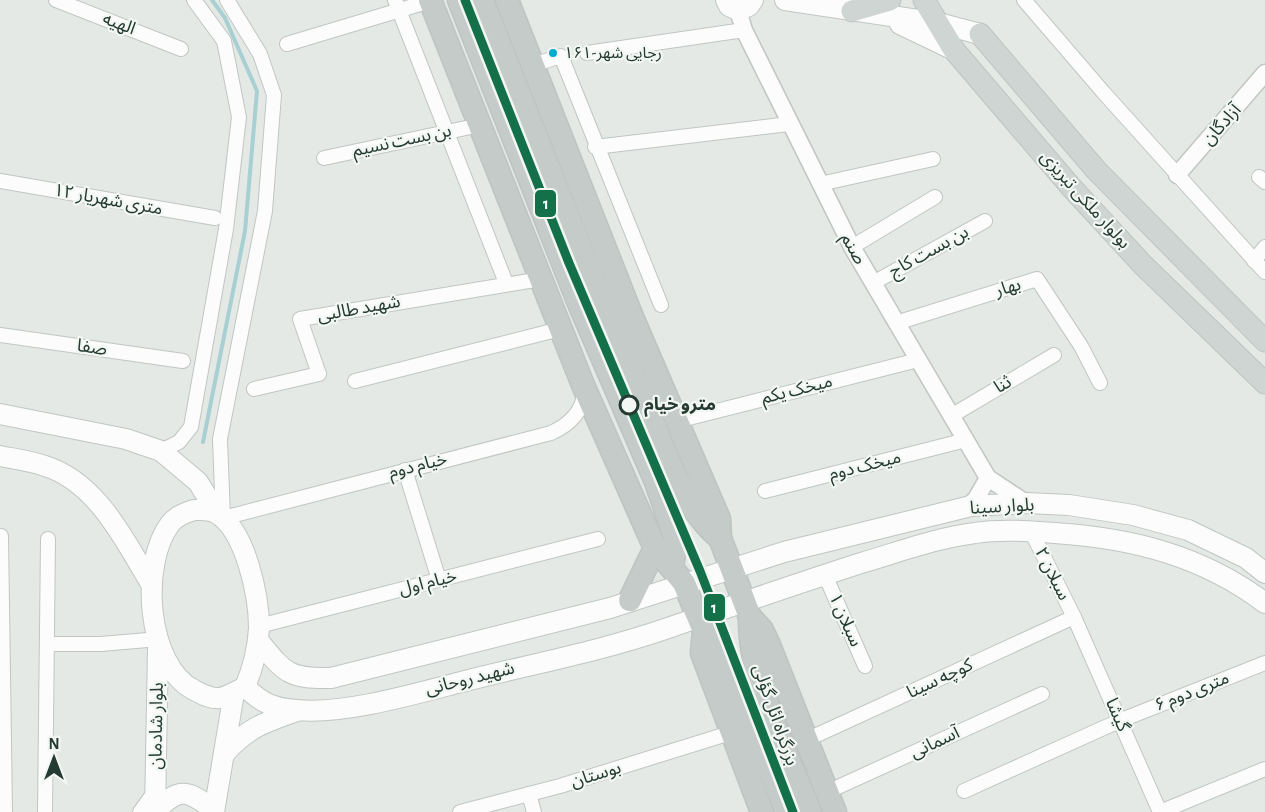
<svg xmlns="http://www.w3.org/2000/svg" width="1265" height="812" viewBox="0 0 1265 812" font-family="'Alegreya Sans','Noto Sans Arabic',sans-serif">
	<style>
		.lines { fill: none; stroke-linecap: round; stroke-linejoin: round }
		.stream { stroke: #a8d0d2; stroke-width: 4 }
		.minor-casing { stroke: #c1c6c3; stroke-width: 16 }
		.tertiary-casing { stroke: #c1c6c3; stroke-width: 19 }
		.secondary-casing { stroke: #c0c6c3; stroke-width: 22 }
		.primary-casing { stroke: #bdc4c2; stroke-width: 23 }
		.trunk-casing { stroke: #bdc4c2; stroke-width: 25 }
		.minor { stroke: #fbfcfb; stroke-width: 14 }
		.tertiary { stroke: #fbfcfb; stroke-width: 16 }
		.secondary { stroke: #fbfcfb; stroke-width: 20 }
		.primary { stroke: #ced5d2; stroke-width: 21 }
		.trunk { stroke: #c4cbc8; stroke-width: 22 }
		.metro-1-casing { stroke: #f2f7f4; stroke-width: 14 }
		.metro-1 { stroke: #147049; stroke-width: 9 }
		.bus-dot { fill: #00a9ce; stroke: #f2f7f4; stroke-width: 2 }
		.stop-dot { fill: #f2f7f4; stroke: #243a32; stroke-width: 3 }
		.labels { text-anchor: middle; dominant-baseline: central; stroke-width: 4.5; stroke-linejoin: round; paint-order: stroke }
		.bus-label { font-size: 16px; fill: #243a32; stroke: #f2f7f4; text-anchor: start }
		.street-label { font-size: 18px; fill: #243a32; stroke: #f2f7f4 }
		.stop-label { font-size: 18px; font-weight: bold; fill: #243a32; stroke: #f2f7f4; text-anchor: start }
		.line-badge { stroke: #f2f7f4; stroke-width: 2 }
		.badge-label { font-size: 16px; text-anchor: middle; font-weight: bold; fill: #fff }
	</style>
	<rect width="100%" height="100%" fill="#e4e9e6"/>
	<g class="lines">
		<path class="stream" d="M203,442L245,231L257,91L225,18L212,0"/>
		<defs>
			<g id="minor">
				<path d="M56,0L181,49"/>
				<path d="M227,0L260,54L274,95L265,211L220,439L223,518L551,433C569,425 585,410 584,390"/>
				<path d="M395,0L506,283"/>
				<path d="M1024,0L1104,93L1265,272"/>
				<path d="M287,44L430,1"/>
				<path d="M587,53L744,30"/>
				<path d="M533,65L561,56L661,305"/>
				<path d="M595,147L789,124"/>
				<path d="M324,158L480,125"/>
				<path d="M1259,177L1265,182"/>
				<path d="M0,181L215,218"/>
				<path d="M820,184L933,159"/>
				<path d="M852,247L935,197"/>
				<path d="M1254,261L1265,247"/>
				<path d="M873,283L985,221"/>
				<path d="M896,323L1037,279L1081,346L1100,383"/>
				<path d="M0,335L183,361"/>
				<path d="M355,381L560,329"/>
				<path d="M254,389L319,374L300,319L541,279"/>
				<path d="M951,416L1054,355"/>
				<path d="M677,421L918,360"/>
				<path d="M161,451L179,442L191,427L226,229L239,117L224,41L194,0"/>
				<path d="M405,470L439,580"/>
				<path d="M765,491L966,440"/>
				<path d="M1031,531L1074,617L1160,812L1265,769"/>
				<path d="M1,536L5,812"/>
				<path d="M825,575L865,666"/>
				<path d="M259,626L598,539"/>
				<path d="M48,644H101L159,639"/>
				<path d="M806,740L1074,617"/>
				<path d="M964,791L1119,721L1265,663"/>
				<path d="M827,792L1042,694"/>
				<path d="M529,794L534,812"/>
				<path d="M45,812L48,539"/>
				<path d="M140,812L155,791"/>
				<path d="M460,812L560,786L730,733"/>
			</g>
			<g id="tertiary">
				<path d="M738,10L744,30L852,247L988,478L1026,503"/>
				<path d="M1177,175L1265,73"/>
				<path d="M966,508L976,499L988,478"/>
			</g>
			<g id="secondary">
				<path d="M726,0L729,6L738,10L749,6L753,0"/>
				<path d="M785,0L938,23L980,34"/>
				<path d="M900,24L954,50"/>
				<path d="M0,414L126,439L161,451L198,482L217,513"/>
				<path d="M0,456C15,459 31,461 45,466C97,482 125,541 151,584"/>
				<path d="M194,510C202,510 209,509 216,513C246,530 259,597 259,628C258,649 253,668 245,687C237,691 228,696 220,698C210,699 202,694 194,690C146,665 140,564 170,524C176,516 185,513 194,510Z"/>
				<path d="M258,640C284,672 288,679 331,678L610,608L784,552L971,506L1026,503L1069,505L1133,515L1188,530L1246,558L1265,573"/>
				<path d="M245,687C262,703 272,708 297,710C344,715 418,693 465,681C532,664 602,651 668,628C732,606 796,584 861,563C899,552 936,538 975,533C1001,529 1029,531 1055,533C1132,538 1203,556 1265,603"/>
				<path d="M224,754C247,728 265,722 297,711"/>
				<path d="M155,812L158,648"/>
				<path d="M155,812C179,786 188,790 214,810"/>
				<path d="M214,812L234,693"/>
			</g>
			<g id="primary">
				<path d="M924,0L954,50L1071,187L1143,265L1265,383"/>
				<path d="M852,11L890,0"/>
				<path d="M980,34L1096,170L1265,341"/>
			</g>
			<g id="trunk">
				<path d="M430,0L583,385L655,548L684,583L704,631L702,653L762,812"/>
				<path d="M459,0L578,301L656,482L676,540L672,566"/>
				<path d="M482,0C534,132 586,265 642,396C661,439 682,509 720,538"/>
				<path d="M507,0L632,317L719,519L720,538L750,617L762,630L769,645L835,812"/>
				<path d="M630,600L655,548"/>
				<path d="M750,617C749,681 787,753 810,812"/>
				<path d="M704,631L723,656L787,812"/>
			</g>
		</defs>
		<use href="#minor" class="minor-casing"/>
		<use href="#tertiary" class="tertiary-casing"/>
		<use href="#secondary" class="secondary-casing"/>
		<use href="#primary" class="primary-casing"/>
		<use href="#trunk" class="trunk-casing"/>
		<use href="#minor" class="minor"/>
		<use href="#tertiary" class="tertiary"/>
		<use href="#secondary" class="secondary"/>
		<use href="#primary" class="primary"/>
		<use href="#trunk" class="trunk"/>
		<defs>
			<path id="metro-1" d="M465,0L569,263L700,571L793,812"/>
		</defs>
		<use href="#metro-1" class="metro-1-casing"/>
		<use href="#metro-1" class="metro-1"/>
	</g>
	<circle class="bus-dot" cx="553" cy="53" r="5"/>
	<circle class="stop-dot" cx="629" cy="405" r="9"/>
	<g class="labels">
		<g class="bus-label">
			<text x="564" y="53">۱۶۱-رجایی شهر</text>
		</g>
		<g class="street-label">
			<text transform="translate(119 24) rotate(21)">الهیه</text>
			<text transform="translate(1222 125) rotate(-48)">آزادگان</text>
			<text transform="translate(402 141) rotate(-12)">بن بست نسیم</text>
			<text transform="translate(108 200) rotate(10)">۱۲ متری شهریار</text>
			<text transform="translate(1085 200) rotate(48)">بولوار ملکی تبریزی</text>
			<text transform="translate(853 249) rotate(61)">صنم</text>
			<text transform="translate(929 252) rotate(-29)">بن بست کاج</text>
			<text transform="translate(1008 288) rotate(-17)">بهار</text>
			<text transform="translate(359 309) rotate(-10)">شهید طالبی</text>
			<text transform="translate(92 348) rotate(8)">صفا</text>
			<text transform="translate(1003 385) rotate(-31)">ثنا</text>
			<text transform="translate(797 390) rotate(-14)">میخک یکم</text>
			<text transform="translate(418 466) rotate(-14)">خیام دوم</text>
			<text transform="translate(865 466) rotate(-14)">میخک دوم</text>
			<text transform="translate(1002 507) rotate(-3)">بلوار سینا</text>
			<text transform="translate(1052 574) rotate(63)">سبلان ۲</text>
			<text transform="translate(428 583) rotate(-14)">خیام اول</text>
			<text transform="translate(845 620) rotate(66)">سبلان ۱</text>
			<text transform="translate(470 679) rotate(-14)">شهید روحانی</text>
			<text transform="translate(940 679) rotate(-25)">کوچه سینا</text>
			<text transform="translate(1192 692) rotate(-22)">۶ متری دوم</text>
			<text transform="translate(775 715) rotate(71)">بزرگراه ائل گؤلی</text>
			<text transform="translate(1117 715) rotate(66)">گیشا</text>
			<text transform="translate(157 726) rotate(-89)">بلوار شادمان</text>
			<text transform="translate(935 743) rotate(-25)">آسمانی</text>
			<text transform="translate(596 775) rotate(-17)">بوستان</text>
		</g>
		<g class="stop-label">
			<text x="644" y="405">مترو خیام</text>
		</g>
	</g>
	<g class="line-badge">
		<rect x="534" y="189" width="23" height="29" rx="6" fill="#147049"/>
		<rect x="703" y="593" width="23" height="29" rx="6" fill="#147049"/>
	</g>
	<g class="badge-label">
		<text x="546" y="209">1</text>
		<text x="714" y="613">1</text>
	</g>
	<g transform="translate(54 758)" stroke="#f2f7f4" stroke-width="4.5" paint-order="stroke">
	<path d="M0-4.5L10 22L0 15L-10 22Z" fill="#243a32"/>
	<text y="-9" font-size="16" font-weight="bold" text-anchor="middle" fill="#243a32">N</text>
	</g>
</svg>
